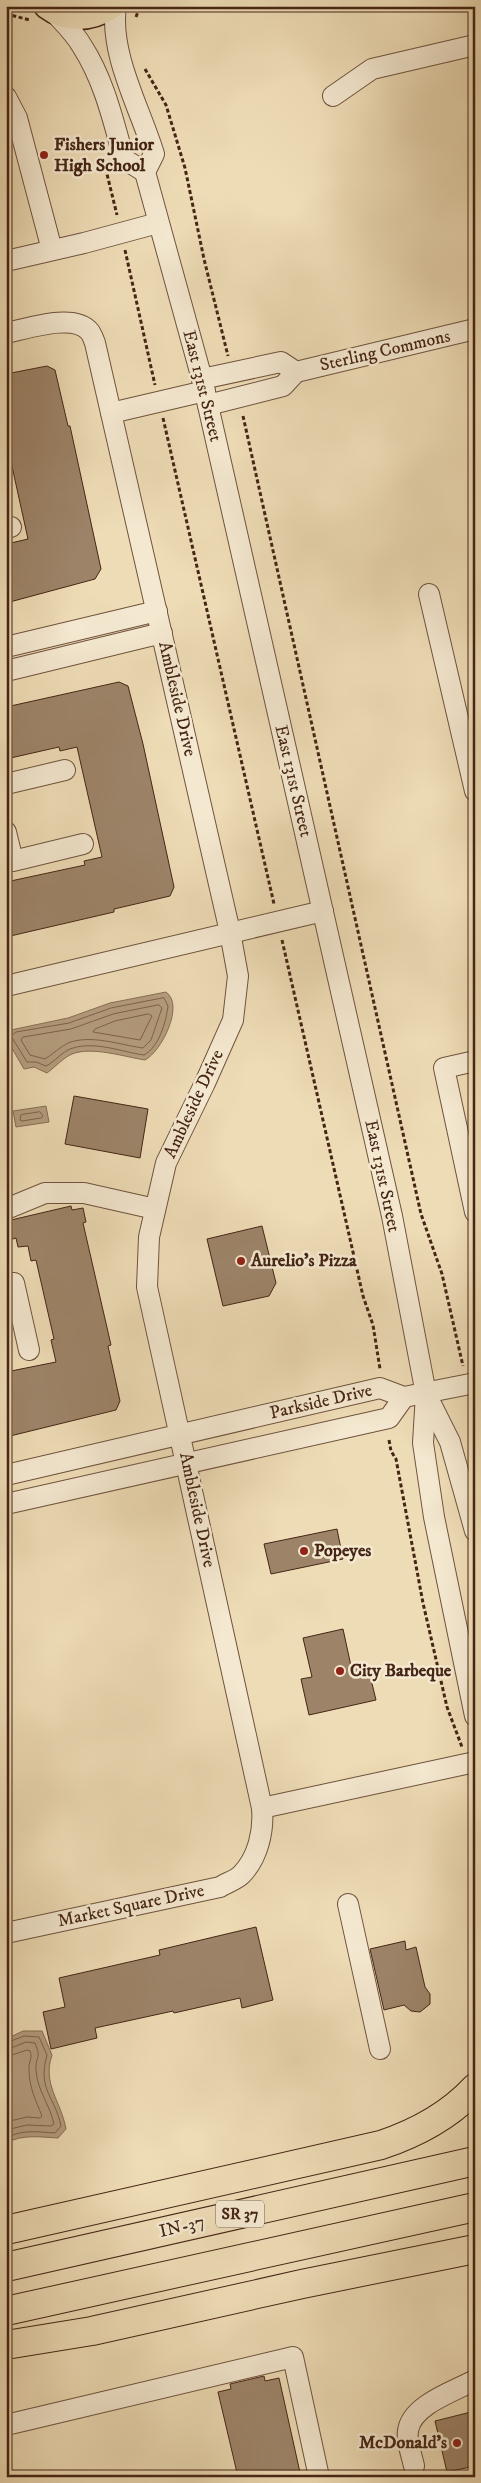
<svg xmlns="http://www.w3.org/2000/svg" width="481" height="2483" viewBox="0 0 481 2483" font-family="'IM FELL DW Pica',serif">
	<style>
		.water { fill: #b59e7f; stroke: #886e55 }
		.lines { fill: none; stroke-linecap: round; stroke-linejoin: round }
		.shore { stroke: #7d624a; stroke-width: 1 }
		.building { fill: #9d8469; stroke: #452515 }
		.minor-casing { stroke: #6f533d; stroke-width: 22 }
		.major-casing { stroke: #452515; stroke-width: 28 }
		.highway-casing { stroke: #452515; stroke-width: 30 }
		.path { stroke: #452515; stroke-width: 3; stroke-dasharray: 4 2.5; stroke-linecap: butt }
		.minor { stroke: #f4e8d0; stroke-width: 20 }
		.major { stroke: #eedcb6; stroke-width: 25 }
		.highway { stroke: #eedcb6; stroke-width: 28 }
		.poi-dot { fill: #8f2418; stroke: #f4e8d0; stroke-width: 2 }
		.labels { text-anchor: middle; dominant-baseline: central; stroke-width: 5; stroke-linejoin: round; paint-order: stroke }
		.shield { fill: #f4e8d0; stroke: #7a604d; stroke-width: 1 }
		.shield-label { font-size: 16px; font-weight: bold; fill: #452515 }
		.poi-label { font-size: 18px; font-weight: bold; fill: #452515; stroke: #f4e8d0; text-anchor: start }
		.street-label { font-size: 18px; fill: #452515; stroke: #f4e8d0 }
	</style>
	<rect width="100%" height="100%" fill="#eedcb6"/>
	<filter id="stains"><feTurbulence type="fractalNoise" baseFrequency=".004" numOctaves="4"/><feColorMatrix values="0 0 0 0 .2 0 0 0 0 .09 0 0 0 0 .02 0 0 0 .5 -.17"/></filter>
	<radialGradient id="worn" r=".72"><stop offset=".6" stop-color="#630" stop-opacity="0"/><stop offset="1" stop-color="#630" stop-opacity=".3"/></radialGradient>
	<g class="water">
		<path d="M166,992C185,1005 161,1052 145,1060C125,1057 92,1046 72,1054C63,1058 55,1067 47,1073L34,1067L24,1069L6,1038V1031L68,1018L110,1003Z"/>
		<path d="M46,1106L49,1122L16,1127L13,1111Z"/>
		<path d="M23,2031H42L52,2055C42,2084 61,2101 66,2129L58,2138C39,2137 23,2134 6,2143V2039Z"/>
	</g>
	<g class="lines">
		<g class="shore">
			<path d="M164,998L168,1006C166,1022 159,1047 144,1055C122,1052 96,1041 73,1048C62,1051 56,1061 46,1066L36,1062H27L11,1036L16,1032L69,1023L111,1008Z"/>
			<path d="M159,1005L162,1008L151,1040L143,1048C120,1045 91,1034 68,1043C60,1047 53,1054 45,1059L30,1055L21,1040L23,1037L71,1029L113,1014Z"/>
			<path d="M149,1014L152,1016L140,1040L93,1032L95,1029L115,1021Z"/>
			<path d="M40,1112L43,1116L41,1118L22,1121L20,1120L21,1115Z"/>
			<path d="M6,2043L24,2036L39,2037L47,2055C37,2090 55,2096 61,2126L55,2133C38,2132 22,2129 6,2138"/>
			<path d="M6,2050L26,2042L35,2043C42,2060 35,2056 36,2070C37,2090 50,2105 54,2124L51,2126L27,2125L6,2130"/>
			<path d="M6,2057L27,2050L30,2051C33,2058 28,2063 29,2070C29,2087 36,2101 42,2116L40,2118L27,2117L6,2122"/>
		</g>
	</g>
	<g class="building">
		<path d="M47,366L55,370L68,426H70L101,569L95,579L6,603V547L11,546V543L28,539L6,439V374Z"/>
		<path d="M119,682L128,686L143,744L174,887L170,896L114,909V912L6,937V882L85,865L84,861L102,857L77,747L60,751L59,747L6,759V707Z"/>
		<path d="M74,1096L148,1109L140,1158L65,1144Z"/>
		<path d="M71,1206L72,1210L83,1208L86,1222L83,1223L111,1345L108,1346L120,1401L116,1410L6,1437V1372L56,1362L51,1340L54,1339L36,1260L31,1261L28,1246L18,1247L16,1238L6,1241V1227L11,1225V1220Z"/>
		<path d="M262,1226L276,1283L269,1296L223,1306L207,1239Z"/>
		<path d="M337,1529L343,1559L271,1574L264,1544Z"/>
		<path d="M343,1629L351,1666L367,1663L376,1700L309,1715L301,1679L312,1677L303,1638Z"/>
		<path d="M256,1927L273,2000L242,2008L240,1998L174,2013L173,2011L95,2028L97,2038L51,2049L43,2012L65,2007L59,1978L160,1955L159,1950Z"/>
		<path d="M405,1941L406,1950L416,1947L425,1987L430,1994V2004L420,2012L411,2011L404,2005L384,2010L370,1949Z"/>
		<path d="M264,2376L265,2381L279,2378L301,2477H238L218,2392L231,2389L230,2384Z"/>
		<path d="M475,2411V2466L447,2472L435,2421Z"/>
	</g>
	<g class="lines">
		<defs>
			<g id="minor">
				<path d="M116,6C109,54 140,108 154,154L145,172L202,379L392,1216L426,1394L423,1443L434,1517L475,1716"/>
				<path d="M52,10C62,21 74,32 82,46C104,80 113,120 124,159L145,172"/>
				<path d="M333,96L372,69L475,45"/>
				<path d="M6,97L17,118L52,250"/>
				<path d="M6,261L84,243L158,223"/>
				<path d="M6,333C26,329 75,312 90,332C92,335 94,340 95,343L230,932L238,976L233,1020L205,1083L166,1163L149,1237L147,1287L262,1808C264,1831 258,1858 241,1875C236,1880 226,1883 220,1887L6,1933"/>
				<path d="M202,379L281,362L296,372"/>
				<path d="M208,405L283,386L296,372L475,329"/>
				<path d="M111,413L205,391"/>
				<path d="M6,528L11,527"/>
				<path d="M429,594L475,791"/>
				<path d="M6,647L157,611"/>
				<path d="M6,671L162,633"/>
				<path d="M6,784L65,770"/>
				<path d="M6,832L13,861L83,844"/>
				<path d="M6,986L323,911"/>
				<path d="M475,1061L444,1068L475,1212"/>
				<path d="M6,1209L45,1193H84L155,1209"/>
				<path d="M6,1284L14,1283L29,1350"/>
				<path d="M426,1394L450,1442L475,1531"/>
				<path d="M6,1475L380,1388L404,1397L475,1383"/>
				<path d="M6,1504L389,1418L404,1397"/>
				<path d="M262,1808L475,1762"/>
				<path d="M348,1904L380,2049"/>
				<path d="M6,2425L293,2357L319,2477"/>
				<path d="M414,2466C412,2456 406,2441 408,2431C411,2405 455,2391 475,2380"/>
			</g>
			<path id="major" d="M47,6C67,21 91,19 111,6"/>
			<g id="highway">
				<path d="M6,2230L381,2145C417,2133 449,2116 475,2088"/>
				<path d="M6,2267L475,2161"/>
				<path d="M6,2311L475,2207"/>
				<path d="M6,2345L92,2331L302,2284L475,2249"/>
			</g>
		</defs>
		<use href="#minor" class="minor-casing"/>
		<use href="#major" class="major-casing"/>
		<use href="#highway" class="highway-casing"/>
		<g class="path">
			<path d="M6,14L30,20"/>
			<path d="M136,17L140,6"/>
			<path d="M145,69L166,105L185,168L204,259L228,356"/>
			<path d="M104,162L117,215"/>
			<path d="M125,250L155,385"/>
			<path d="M243,416L421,1214L442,1274L463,1366"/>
			<path d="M163,418L274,904"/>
			<path d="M282,940L363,1296L373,1325L380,1369"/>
			<path d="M472,1401L475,1415"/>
			<path d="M389,1440L391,1451L396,1459L423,1603L447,1707L462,1747"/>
			<path d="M470,1782L475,1800"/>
		</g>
		<use href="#minor" class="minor"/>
		<use href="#major" class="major"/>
		<use href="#highway" class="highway"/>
	</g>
	<g class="poi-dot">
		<circle cx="44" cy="155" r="5"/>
		<circle cx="241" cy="1261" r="5"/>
		<circle cx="304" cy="1551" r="5"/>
		<circle cx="340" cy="1671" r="5"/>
		<circle cx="457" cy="2443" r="5"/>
	</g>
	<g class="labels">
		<rect class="shield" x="216" y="2200.5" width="48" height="27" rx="4"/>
		<g class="shield-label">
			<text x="240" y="2214">SR 37</text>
		</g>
		<g class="poi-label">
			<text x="54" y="145">Fishers Junior<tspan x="54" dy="21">High School</tspan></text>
			<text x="251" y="1261">Aurelio's Pizza</text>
			<text x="314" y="1551">Popeyes</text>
			<text x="350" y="1671">City Barbeque</text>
			<text x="447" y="2443" text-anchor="end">McDonald's</text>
		</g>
		<g class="street-label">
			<text transform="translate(385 351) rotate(-13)">Sterling Commons</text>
			<text transform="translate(202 386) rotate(76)">East 131st Street</text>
			<text transform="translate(177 699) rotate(77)">Ambleside Drive</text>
			<text transform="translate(293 781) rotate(77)">East 131st Street</text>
			<text transform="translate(194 1104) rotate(-65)">Ambleside Drive</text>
			<text transform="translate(382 1176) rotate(78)">East 131st Street</text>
			<text transform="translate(321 1402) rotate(-13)">Parkside Drive</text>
			<text transform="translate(197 1510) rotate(78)">Ambleside Drive</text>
			<text transform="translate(131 1906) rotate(-12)">Market Square Drive</text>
			<text transform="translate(182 2227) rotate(-13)">IN-37</text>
		</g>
	</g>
	<rect width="481" height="2483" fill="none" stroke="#eedcb6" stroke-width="25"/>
	<rect x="8" y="8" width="466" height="2468" fill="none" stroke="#452515" stroke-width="2.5"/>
	<rect x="12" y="12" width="456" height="2458" fill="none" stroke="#452515"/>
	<rect width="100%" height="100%" filter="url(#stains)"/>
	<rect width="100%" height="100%" fill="url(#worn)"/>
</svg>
